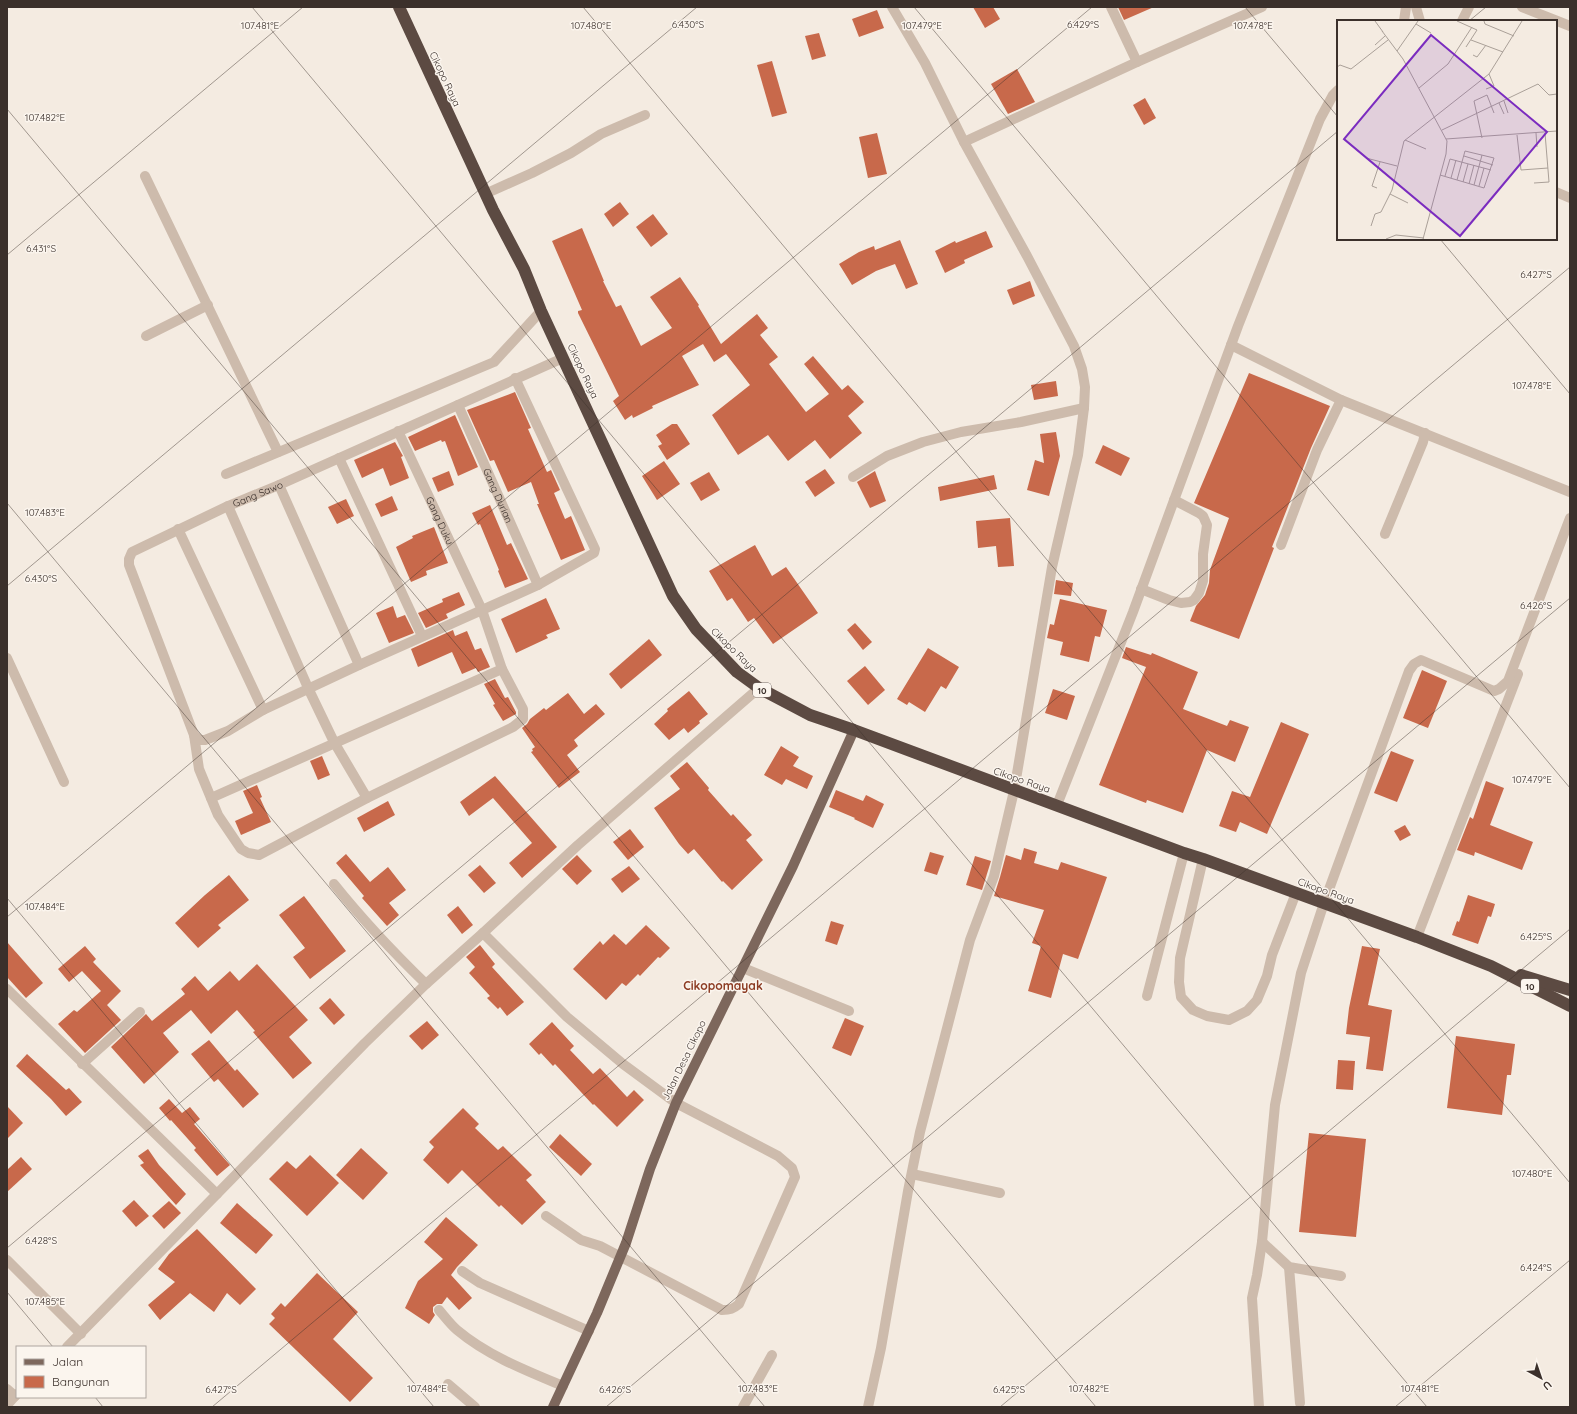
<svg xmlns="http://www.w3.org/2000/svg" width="1577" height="1414" viewBox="0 0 1577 1414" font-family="Quicksand,sans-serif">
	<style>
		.building { fill: #c8694b }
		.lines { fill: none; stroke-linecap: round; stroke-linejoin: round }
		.minor { stroke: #cdbbac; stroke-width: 10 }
		.major { stroke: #7d675c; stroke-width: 10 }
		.highway { stroke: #5c4a42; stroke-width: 12 }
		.ticks { fill: none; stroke: #3b302b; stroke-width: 1; stroke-opacity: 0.45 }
		.labels { text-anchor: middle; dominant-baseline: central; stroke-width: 3; stroke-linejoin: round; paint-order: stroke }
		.shield { fill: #fbf5ee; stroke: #756b66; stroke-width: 1 }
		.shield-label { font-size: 9px; font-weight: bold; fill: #3b302b }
		.street-label { font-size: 10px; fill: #3b302b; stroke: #fbf5ee }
		.quarter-label { font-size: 12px; font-weight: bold; fill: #8c3b22; stroke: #fbf5ee }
		.inset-road { fill: none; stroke: #aaa098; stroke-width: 1 }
		.view { fill: #7b2cbf; fill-opacity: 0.15; stroke: #7b2cbf; stroke-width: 2 }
		.inset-edge { fill: none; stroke: #3b302b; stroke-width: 2 }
		.ticks-label { font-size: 10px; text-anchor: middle; fill: #3b302b; stroke: #fbf5ee; stroke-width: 3; stroke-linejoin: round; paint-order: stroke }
	</style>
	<rect width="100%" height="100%" fill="#f4ebe1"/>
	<g class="building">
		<path d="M973,7H993L1000,19L985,28Z"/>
		<path d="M1118,7H1154L1124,20Z"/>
		<path d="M877,10L884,28L859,37L852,19Z"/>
		<path d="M819,33L826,56L812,60L805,36Z"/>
		<path d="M772,61L787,113L772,117L757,65Z"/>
		<path d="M1017,69L1035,102L1008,114L991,84Z"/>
		<path d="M1145,98L1156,118L1144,125L1133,105Z"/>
		<path d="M877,133L887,174L868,178L859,137Z"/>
		<path d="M620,202L629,214L613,227L604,214Z"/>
		<path d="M653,214L668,234L651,247L636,227Z"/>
		<path d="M582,228L604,281H603L616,307L621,305L641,346L672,328L650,297L680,277L699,305L698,306L721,344L757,314L768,328L760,335L778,357L769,364L806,412L829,394L804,364L813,356L842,390L848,385L864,402L848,416L862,433L830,459L815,440L788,461L768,435L738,455L712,415L750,385L726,354L714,362L703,344L682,356L699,385L652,406L653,408L633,418L632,415L625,420L613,401L619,396L578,313V311L582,310L552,241Z"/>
		<path d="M986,231L993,247L964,260L965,263L945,273L935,251L955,241L956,243Z"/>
		<path d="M900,240L918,284L906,289L895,264L876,271L852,285L839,264L859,252L874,246L875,250Z"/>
		<path d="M1030,281L1035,296L1013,305L1007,290Z"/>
		<path d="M1249,373L1330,406L1311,448L1272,547L1274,548L1239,639L1190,621L1196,606L1205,595L1209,583L1210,570L1229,518L1194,503Z"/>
		<path d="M1056,381L1058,396L1034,400L1031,385Z"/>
		<path d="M515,392L531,428L528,429L547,472L551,470L560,490L554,493L565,519L571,516L585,550L561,560L537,504H539L531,482L508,492L494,460L490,461L467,410Z"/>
		<path d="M455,415L478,467L458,476L445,441L442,442L441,440L415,451L408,437Z"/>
		<path d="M672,424H677L690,444L667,460L658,446L662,444L656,435Z"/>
		<path d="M1056,432L1060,456L1049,496L1027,490L1035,460L1044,463L1040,434Z"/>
		<path d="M395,442L403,456L401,457L409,478L390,486L383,468L362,478L354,460Z"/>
		<path d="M1103,445L1130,458L1121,476L1095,463Z"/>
		<path d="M664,461L680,484L657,500L642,476Z"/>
		<path d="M825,469L835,483L815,497L805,482Z"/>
		<path d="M449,471L454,485L438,492L432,478Z"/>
		<path d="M875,471L886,501L870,508L857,482Z"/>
		<path d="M709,472L720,490L701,501L690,483Z"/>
		<path d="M994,475L997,489L940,501L938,487Z"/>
		<path d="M392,496L398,510L381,517L375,504Z"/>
		<path d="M346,499L354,516L337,524L328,507Z"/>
		<path d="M490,505L507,545L511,543L528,579L505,588L498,571L499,570L480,524L478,525L472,513Z"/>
		<path d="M1010,518L1014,566L998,567L996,546L978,548L976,521Z"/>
		<path d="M434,527L448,563L426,571L427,575L411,582L396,547L413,538L412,536Z"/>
		<path d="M755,545L772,576L786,567L818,613L773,644L754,618L748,622L732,598L727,601L709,571Z"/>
		<path d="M1056,580L1073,583L1071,596L1054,594Z"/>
		<path d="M459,592L465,605L446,614L448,618L426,628L418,613L443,602L442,599Z"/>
		<path d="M546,598L560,629L546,635L548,638L516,653L501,619Z"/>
		<path d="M1060,599L1107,610L1100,637L1095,636L1089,662L1060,655L1063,642L1047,638L1050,624L1054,625Z"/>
		<path d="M393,606L397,618L405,615L414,633L389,643L376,613Z"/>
		<path d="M855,623L872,642L863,650L847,630Z"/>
		<path d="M453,630L455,636L467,631L475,650L481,648L490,667L478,672L476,668L462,674L452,652L418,667L411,649Z"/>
		<path d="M649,639L662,655L621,689L609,674Z"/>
		<path d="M1126,647L1151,655L1152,653L1198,672L1183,709L1227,726L1230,720L1249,727L1235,762L1207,750L1183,813L1147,800L1146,803L1099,785L1146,667L1122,658Z"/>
		<path d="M928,648L959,667L946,689L941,686L925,712L909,702L907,705L897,699Z"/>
		<path d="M865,666L885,690L868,705L847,681Z"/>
		<path d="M1422,670L1447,681L1428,728L1403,718Z"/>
		<path d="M495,679L505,698L508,697L516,712V714L503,721L493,705L495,704L484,684Z"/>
		<path d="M1053,689L1075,696L1067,720L1045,713Z"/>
		<path d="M689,691L708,714L699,721L700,723L688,733L684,728L669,740L654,724L668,711L667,709Z"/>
		<path d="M568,693L584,714L596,704L605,714L574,740L578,746L567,755L580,772L559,788L531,752L533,751L532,749L535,747L522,728L527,724L530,719L544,708L546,710Z"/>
		<path d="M1281,722L1309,734L1267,834L1240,822L1236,832L1219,826L1232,791L1250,797Z"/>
		<path d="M781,746L799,757L793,766L813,776L807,789L786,779L782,785L764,775Z"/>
		<path d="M1391,751L1414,760L1397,802L1374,793Z"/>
		<path d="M322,756L330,775L318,780L310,761Z"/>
		<path d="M687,762L709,788L708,790L731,816L733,814L752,835L746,840L763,860L732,890L723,881L722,882L694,849L688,854L679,844L654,808L680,789L670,776Z"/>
		<path d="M495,776L557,847L522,878L509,863L532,843L493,798L469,816L460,802Z"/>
		<path d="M1486,781L1504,788L1490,825L1533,842L1522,870L1475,852L1474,856L1457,850L1470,817L1473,819Z"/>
		<path d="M257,785L262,797L260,798L271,822L241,835L235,821L253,813L243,791Z"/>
		<path d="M836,790L863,801L866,795L884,804L873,828L854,819L855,818L829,807Z"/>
		<path d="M388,801L395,815L364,832L357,818Z"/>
		<path d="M1405,825L1411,835L1400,841L1394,831Z"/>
		<path d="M630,829L644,847L628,860L613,842Z"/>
		<path d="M1024,848L1037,852L1034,863L1058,870L1061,862L1107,877L1078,959L1063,954L1051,998L1028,991L1041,946L1032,943L1044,910L994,896L1000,877L1006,855L1021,860Z"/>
		<path d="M930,852L944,856L937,875L924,871Z"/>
		<path d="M346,854L370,882L388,867L406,890L389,903L399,915L387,926L362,898L364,896L336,863Z"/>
		<path d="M577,855L592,871L577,885L562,869Z"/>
		<path d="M975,856L991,861L982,890L966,885Z"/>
		<path d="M480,865L496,883L484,893L468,875Z"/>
		<path d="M629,866L640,879L622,893L611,879Z"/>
		<path d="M229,875L249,900L218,925L221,928L198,948L175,923L205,895Z"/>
		<path d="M1468,895L1495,904L1491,917L1488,916L1478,944L1452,935L1457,921L1459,922Z"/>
		<path d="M304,896L346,951L310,979L293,957L305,948L279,915Z"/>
		<path d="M458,906L473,925L462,934L447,915Z"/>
		<path d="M831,921L844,925L837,945L825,941Z"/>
		<path d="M646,925L670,948L660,958L658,957L640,976L638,974L626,986L622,983L606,1000L573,969L600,941L603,945L614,934L626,945Z"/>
		<path d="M7,942L43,983L26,998L7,977Z"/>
		<path d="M480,945L495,964L492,967L524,1002L507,1016L500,1007L498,1009L487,998L490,996L469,973L475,967L466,957Z"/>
		<path d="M85,946L96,959L93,962L121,991L107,1005L121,1020L85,1053L58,1024L74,1010L77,1012L101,991L82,971L69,982L58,969Z"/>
		<path d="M1362,946L1380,949L1368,1005L1392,1010L1383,1071L1366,1069L1370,1037L1346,1034L1349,1008Z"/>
		<path d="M257,964L308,1020L289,1037L312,1063L293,1079L253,1032L255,1031L237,1010L211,1034L191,1010L163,1033L179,1052L144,1084L111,1047L146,1014L152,1021L185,994L181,989L195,976L208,991L230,971L239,981Z"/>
		<path d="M330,998L345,1015L334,1025L319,1008Z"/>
		<path d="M845,1018L864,1026L851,1056L832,1048Z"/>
		<path d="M427,1021L439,1035L422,1050L409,1036Z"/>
		<path d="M552,1022L574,1046L570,1050L593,1074L600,1068L627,1097L634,1090L644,1100L617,1127L594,1104L593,1105L555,1064L553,1066L541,1053L539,1055L529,1044Z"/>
		<path d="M1456,1036L1515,1044L1511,1075H1507L1502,1115L1447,1108Z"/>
		<path d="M209,1040L235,1071L237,1069L259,1094L243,1108L218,1079L214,1082L191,1054Z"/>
		<path d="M27,1054L66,1090L69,1088L82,1102L66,1116L51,1099L16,1066Z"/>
		<path d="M1338,1060L1355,1061L1353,1090L1336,1089Z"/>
		<path d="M169,1099L182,1113L190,1107L200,1119L194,1124L230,1165L217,1176L194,1150L196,1148L171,1120L170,1121L159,1108Z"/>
		<path d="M7,1106L23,1123L7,1139Z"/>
		<path d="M463,1108L479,1124L475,1128L498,1150L503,1146L532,1175L526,1180L546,1202L522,1225L501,1205L499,1207L462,1170L448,1184L423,1160L434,1147L429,1142Z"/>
		<path d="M1309,1133L1366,1139L1356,1237L1299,1232Z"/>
		<path d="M560,1134L592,1164L581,1176L549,1147Z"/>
		<path d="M361,1148L388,1173L363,1200L336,1175Z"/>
		<path d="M148,1149L159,1165L186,1194L176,1205L140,1165L144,1163L138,1156Z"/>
		<path d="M310,1155L339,1183L307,1216L269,1179L287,1161L296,1169Z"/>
		<path d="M21,1157L32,1169L7,1192V1170Z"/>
		<path d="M134,1200L149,1216L136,1227L122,1211Z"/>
		<path d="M169,1201L181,1213L164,1229L152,1216Z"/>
		<path d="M237,1203L273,1235L256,1254L220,1223Z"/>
		<path d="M446,1217L478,1245L457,1267L451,1275L472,1298L459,1310L447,1297L442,1304H437L433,1307V1312L435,1315L429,1324L405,1308L418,1281L443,1259L424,1242Z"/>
		<path d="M197,1229L256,1289L240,1305L227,1293L214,1312L190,1293L160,1320L148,1305L175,1282L158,1269L169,1254Z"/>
		<path d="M317,1273L358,1312L333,1339L373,1378L350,1402L269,1324L275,1318L271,1314L281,1303L285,1307Z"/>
	</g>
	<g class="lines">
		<g class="minor">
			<path d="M1111,7L1137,62"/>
			<path d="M1416,7L1420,21"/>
			<path d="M1522,7L1570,26"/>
			<path d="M1404,21L1406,7"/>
			<path d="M1462,21L1469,7"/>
			<path d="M964,142L1137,62L1262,7"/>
			<path d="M145,176L278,452"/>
			<path d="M1556,192L1570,198"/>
			<path d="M485,194L532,173L571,153L601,134L645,115"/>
			<path d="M146,336L208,305"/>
			<path d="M1231,345L1341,400L1570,492"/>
			<path id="s1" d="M458,405L538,585"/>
			<path id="s2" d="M398,431L482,610L502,669L523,709V719L513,727L367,798L259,855L248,853L241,849L218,815L199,769L194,735L129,565V559L132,552L228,506L279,485L563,358"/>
			<path d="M339,458L422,636"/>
			<path d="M226,474L494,362L541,311"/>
			<path d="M853,477L887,456L923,442L961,432L1021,422L1084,408"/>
			<path d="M279,485L359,665"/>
			<path d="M228,506L309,690L334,742L367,798"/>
			<path d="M178,529L263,710"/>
			<path d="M1385,534L1423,442L1425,433"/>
			<path d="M1281,545L1317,450L1341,400"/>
			<path d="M1141,589L1169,600L1181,603L1190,602L1194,600L1199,593L1203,581V554L1207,525L1203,516L1199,513L1174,500"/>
			<path d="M7,658L64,782"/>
			<path d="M194,735L200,740H205L228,731L263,710L359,665L538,585L594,553L595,549L515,378"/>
			<path d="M211,798L502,669"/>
			<path d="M1057,805L1133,612L1238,326L1320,119L1333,95L1338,90"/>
			<path d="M1203,859L1180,958L1179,982L1181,997L1193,1010L1207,1016L1229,1020L1247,1011L1257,1000L1267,976L1272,955L1296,893"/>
			<path d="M334,884C362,919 393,952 426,984"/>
			<path d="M483,933L567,1017L623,1064L676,1103L778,1156L792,1168L795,1177L739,1304C733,1309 730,1310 722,1310L600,1246L581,1240L546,1216"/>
			<path d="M1417,937L1518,674"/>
			<path d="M743,968L849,1011"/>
			<path d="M7,989L217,1194"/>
			<path d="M1147,996L1184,853"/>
			<path d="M82,1064L140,1012"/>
			<path d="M912,1174L1000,1193"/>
			<path d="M1262,1242L1289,1267L1341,1276"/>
			<path d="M7,1260L81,1334"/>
			<path d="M1289,1267L1300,1403"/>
			<path d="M462,1271L480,1283L589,1331"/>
			<path d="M439,1310C445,1317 451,1325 457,1330C488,1356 527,1371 563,1386"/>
			<path d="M67,1347L365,1043L426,984L483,933L578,845L759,688"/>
			<path d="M448,1384L475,1407"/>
			<path d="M7,1389L15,1396"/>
			<path d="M7,1405L17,1394"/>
			<path d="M743,1407L772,1355"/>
			<path d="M868,1407L881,1348L908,1191L920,1132L970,940L994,876L1014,791L1052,567L1078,455L1084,408L1085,387L1082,369L1074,346L1027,256L964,142L925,63L892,7"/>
			<path d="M1259,1407L1252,1298L1257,1275L1262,1242L1275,1105L1301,973L1324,903L1409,671L1414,664L1421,660L1494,691L1499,689L1508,681L1570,518"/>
		</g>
		<path class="major" d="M553,1407L597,1313L626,1243L650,1169L676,1103L793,866L854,730"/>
		<g class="highway">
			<path d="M399,7L493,210L524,269L541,311L673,596L696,629L737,672L759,688L810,715L854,730L1184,853L1203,859L1417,937L1491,966L1570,1006"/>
			<path d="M1521,975L1570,990"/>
		</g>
	</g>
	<path class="ticks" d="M252,7L1427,1407M583,7L1570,1183M914,7L1570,788M1245,7L1338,117M1469,21L1486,7M7,109L1096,1407M1440,239L1570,394M7,255L303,7M7,503L765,1407M7,586L697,7M7,898L434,1407M7,917L1092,7M7,1248L1338,131M7,1292L53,1347M95,1397L103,1407M212,1407L1570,267M606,1407L1570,598M1000,1407L1570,929M1395,1407L1570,1260"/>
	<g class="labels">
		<g class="shield">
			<rect x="753" y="683" width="18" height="14" rx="3"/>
			<rect x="1521" y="979" width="18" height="14" rx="3"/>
		</g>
		<g class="shield-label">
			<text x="762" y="690">10</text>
			<text x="1530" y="986">10</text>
		</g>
		<g class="street-label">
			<text transform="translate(445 79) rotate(65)">Cikopo Raya</text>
			<text transform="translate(583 371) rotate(65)">Cikopo Raya</text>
			<text stroke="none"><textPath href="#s2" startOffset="1091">Gang Sawo</textPath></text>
			<text stroke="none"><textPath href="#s1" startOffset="99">Gang Durian</textPath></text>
			<text stroke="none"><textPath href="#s2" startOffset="99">Gang Duku</textPath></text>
			<text transform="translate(734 650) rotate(44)">Cikopo Raya</text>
			<text transform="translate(1022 780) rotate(19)">Cikopo Raya</text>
			<text transform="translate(1326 891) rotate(20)">Cikopo Raya</text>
			<text transform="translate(684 1060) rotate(-64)">Jalan Desa Cikopo</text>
		</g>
		<g class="quarter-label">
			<text x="723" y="985">Cikopomayak</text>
		</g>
	</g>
	<g transform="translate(1337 20)">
		<rect width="220" height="220" fill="#f4ebe1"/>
		<path class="inset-road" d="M38,1L46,12M120,1L140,10L129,27M147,1L148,4L177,16M79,4L94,13M45,11L66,39L110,121L109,134L86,219M134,20L166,32M38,25L48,16M60,31L81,1M136,35L140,37L149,25M0,47L3,45L14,49L51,20M82,68L111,44L135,7M149,69L157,66L152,54M167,81L171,93M162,83L167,94M105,110L201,64L212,75L220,74M199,113L200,127M180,115L184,150L211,148M145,118L137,81L150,75L157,93M109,119L220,111M68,120L89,129M127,136L156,145M29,138L60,146M103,155L137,165L147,168L157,138L128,131L120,160M108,156L113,139L154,150M114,158L119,140M126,162L131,144M197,163L212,162L208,113M132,164L137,145M137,165L145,135M142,166L147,148M40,168L35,166L43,142M53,174L71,183M34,206L38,194L44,192L55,170L67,121L152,54L185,1M49,219L59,215L87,218"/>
		<path class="view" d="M94,15L210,112L123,216L7,119Z"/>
		<rect width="220" height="220" class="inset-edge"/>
	</g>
	<g class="ticks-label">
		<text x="688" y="28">6.430°S</text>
		<text x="1083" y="28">6.429°S</text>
		<text x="260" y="29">107.481°E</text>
		<text x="591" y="29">107.480°E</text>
		<text x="922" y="29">107.479°E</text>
		<text x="1253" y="29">107.478°E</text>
		<text x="45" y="121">107.482°E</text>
		<text x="41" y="252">6.431°S</text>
		<text x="1536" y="278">6.427°S</text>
		<text x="1532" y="389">107.478°E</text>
		<text x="45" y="516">107.483°E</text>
		<text x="41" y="582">6.430°S</text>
		<text x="1536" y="609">6.426°S</text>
		<text x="1532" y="783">107.479°E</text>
		<text x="45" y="910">107.484°E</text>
		<text x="1536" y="940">6.425°S</text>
		<text x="1532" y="1177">107.480°E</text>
		<text x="41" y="1244">6.428°S</text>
		<text x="1536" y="1271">6.424°S</text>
		<text x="45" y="1305">107.485°E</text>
		<text x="427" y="1392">107.484°E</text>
		<text x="758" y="1392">107.483°E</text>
		<text x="1089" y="1392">107.482°E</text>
		<text x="1420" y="1392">107.481°E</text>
		<text x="221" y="1393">6.427°S</text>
		<text x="615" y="1393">6.426°S</text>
		<text x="1009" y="1393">6.425°S</text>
	</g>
	<rect width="1577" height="1414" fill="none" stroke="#3b302b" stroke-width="16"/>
	<rect x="16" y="1346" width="130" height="52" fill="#fbf5ee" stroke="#aea6a0"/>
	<rect x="24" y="1359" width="20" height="6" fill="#7d675c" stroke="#aea6a0"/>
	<text x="52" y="1366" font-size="12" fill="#3b302b">Jalan</text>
	<rect x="24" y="1376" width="20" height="12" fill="#c8694b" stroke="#aea6a0"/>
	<text x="52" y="1386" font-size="12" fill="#3b302b">Bangunan</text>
	<g transform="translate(1541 1378) rotate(140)" stroke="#fbf5ee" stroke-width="3" paint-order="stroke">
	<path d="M0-3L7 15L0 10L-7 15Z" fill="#3b302b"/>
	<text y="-6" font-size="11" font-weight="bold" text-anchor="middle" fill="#3b302b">U</text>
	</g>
</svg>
